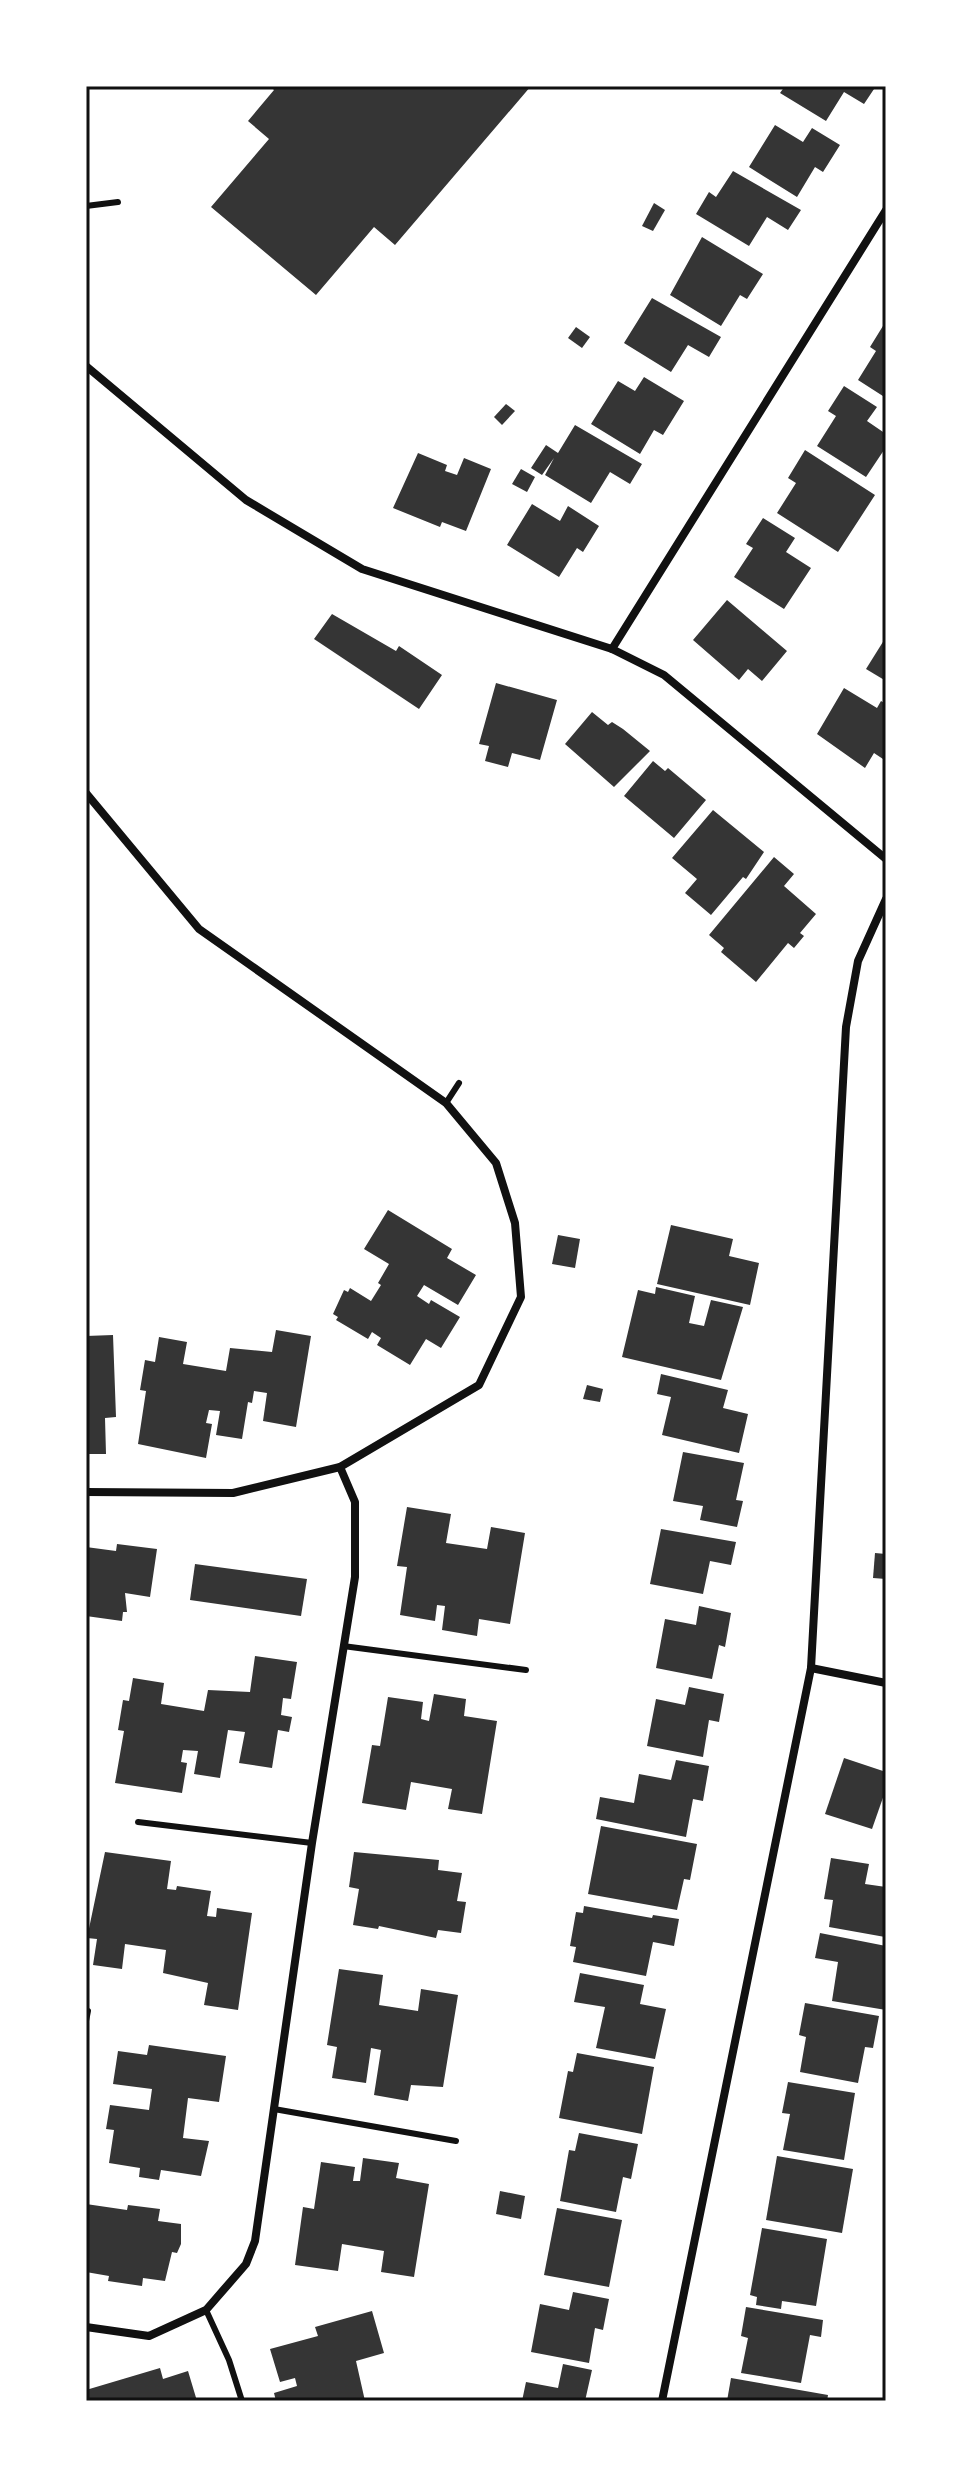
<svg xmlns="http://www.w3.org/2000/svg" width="972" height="2487" viewBox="0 0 972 2487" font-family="'Noto Serif',serif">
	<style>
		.building { fill: #353535 }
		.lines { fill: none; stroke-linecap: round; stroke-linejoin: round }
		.service { stroke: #111; stroke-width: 6 }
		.minor { stroke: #111; stroke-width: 8 }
		.neatline { fill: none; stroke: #111; stroke-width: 3 }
	</style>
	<rect width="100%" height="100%" fill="#fff"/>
	<g class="building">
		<path d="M270,86H531L395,245L374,227L316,295L211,207L269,139L248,121L274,90Z"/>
		<path d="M785,86H876L864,104L844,92L826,121L780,93Z"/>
		<path d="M775,125L803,142L812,128L840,145L823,172L815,167L797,197L749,167Z"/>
		<path d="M733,171L801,210L788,230L767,217L749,246L696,214L709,192L716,197Z"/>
		<path d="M654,203L665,210L653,231L642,226Z"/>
		<path d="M702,237L763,274L747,299L740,295L721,326L670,295Z"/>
		<path d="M652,298L721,337L709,357L688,345L671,372L624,343Z"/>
		<path d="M886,321V398L858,380L876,351L870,347Z"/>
		<path d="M576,327L590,337L582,348L568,338Z"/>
		<path d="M644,377L684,401L663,435L654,430L640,454L591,424L618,381L635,391Z"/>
		<path d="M844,386L877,407L867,421L886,434V447L866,477L817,446L836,416L828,411Z"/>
		<path d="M506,404L515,411L502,425L494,417Z"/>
		<path d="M575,425L642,464L630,484L610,472L591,503L545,475L554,458L542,475L531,468L546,445L558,453Z"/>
		<path d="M805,450L875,495L838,552L777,513L796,483L788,478Z"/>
		<path d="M418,453L447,465L445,471L457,475L464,458L491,469L466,531L442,522L440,527L393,508Z"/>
		<path d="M521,469L535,477L527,492L512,484Z"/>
		<path d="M532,504L560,521L568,506L599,526L583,552L577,548L559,577L507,545Z"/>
		<path d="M763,518L795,538L786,552L811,568L784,609L734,577L753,548L746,544Z"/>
		<path d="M727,600L787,651L762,681L748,669L739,680L693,640Z"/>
		<path d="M332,614L396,651L399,646L442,675L419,709L314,639Z"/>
		<path d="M886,637V681L866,669Z"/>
		<path d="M496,683L557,700L540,760L512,753L508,767L485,761L489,746L479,744Z"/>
		<path d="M844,688L877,708L881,701L886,704V754L883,759L874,753L865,768L817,734Z"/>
		<path d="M592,712L608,725L612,722L623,729L650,751L614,787L565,744Z"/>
		<path d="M653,761L665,771L668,768L706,800L674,838L624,796Z"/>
		<path d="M713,810L764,852L746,879L743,877L711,915L685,893L697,879L672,858Z"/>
		<path d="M774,857L794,874L784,886L816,914L800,933L804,936L794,948L788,943L756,982L721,952L724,948L709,935Z"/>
		<path d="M388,1210L452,1249L447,1258L476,1275L458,1305L424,1285L417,1296L429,1304L431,1300L460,1317L441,1348L426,1339L410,1365L377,1345L381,1338L372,1332L368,1339L336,1320L338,1317L333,1314L344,1290L348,1292L350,1288L371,1301L381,1285L378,1283L389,1264L364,1249Z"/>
		<path d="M671,1225L733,1239L729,1256L759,1263L750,1305L657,1284Z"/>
		<path d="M558,1235L580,1239L575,1268L552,1264Z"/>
		<path d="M656,1287L695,1296L689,1323L704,1326L711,1300L743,1307L721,1380L622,1357L638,1290L655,1294Z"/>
		<path d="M276,1330L311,1336L296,1427L263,1421L267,1393L254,1391L252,1403L248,1402L242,1439L216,1435L220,1411L209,1410L206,1423L212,1424L206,1458L138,1444L146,1391L140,1390L145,1360L155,1362L159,1337L187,1342L183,1364L226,1371L230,1348L272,1352Z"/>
		<path d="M113,1335L116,1417L105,1418L106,1454H86V1336Z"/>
		<path d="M661,1374L728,1390L723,1408L748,1414L739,1453L662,1435L671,1397L657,1394Z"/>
		<path d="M587,1385L603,1389L600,1402L583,1399Z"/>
		<path d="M683,1452L744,1463L736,1500L743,1501L737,1527L700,1520L703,1506L673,1501Z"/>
		<path d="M407,1507L451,1514L446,1543L487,1549L491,1527L525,1533L510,1624L479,1619L477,1636L442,1630L445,1606L437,1605L435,1621L400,1615L407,1567L397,1566Z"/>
		<path d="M661,1529L736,1542L731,1565L710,1561L703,1594L650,1584Z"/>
		<path d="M117,1544L157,1549L150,1597L125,1593L127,1612H123L122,1621L86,1616V1547L116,1551Z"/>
		<path d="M875,1553L886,1554V1579L873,1578Z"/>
		<path d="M195,1564L307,1579L301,1616L190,1600Z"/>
		<path d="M699,1606L731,1613L725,1647L719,1645L712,1679L656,1668L665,1619L696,1625Z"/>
		<path d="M255,1656L297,1662L291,1699L283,1698L281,1715L292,1717L289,1732L278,1730L272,1768L239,1763L245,1732L228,1730L220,1778L194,1774L198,1751L183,1750L181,1762L187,1763L182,1793L115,1783L124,1731L118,1730L123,1700L129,1701L133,1678L164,1683L161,1704L204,1711L208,1690L250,1692Z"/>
		<path d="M689,1687L724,1694L719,1722L709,1720L703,1757L647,1746L656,1699L685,1705Z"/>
		<path d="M434,1694L466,1699L464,1716L497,1721L482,1814L448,1809L452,1789L411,1782L406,1810L362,1803L372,1745L380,1746L388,1697L423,1702L421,1719L429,1721Z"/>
		<path d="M844,1758L886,1772V1789L872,1829L825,1814Z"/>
		<path d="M676,1760L709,1766L703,1801L693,1799L686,1837L596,1819L600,1797L634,1803L639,1774L671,1780Z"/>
		<path d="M601,1826L697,1844L690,1880L684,1879L677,1910L588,1894Z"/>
		<path d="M105,1852L171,1861L167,1889L176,1890L177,1886L211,1891L207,1916L216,1917L217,1908L252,1913L238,2010L204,2005L208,1983L163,1973L166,1950L125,1944L122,1969L93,1965L97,1939L87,1938Z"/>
		<path d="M354,1852L439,1860L438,1870L462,1873L457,1901L466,1902L461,1933L438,1930L436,1938L379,1926L378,1929L353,1925L359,1889L349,1887Z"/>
		<path d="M831,1858L869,1864L865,1884L886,1887L885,1937L829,1927L833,1900L824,1899Z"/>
		<path d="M584,1906L652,1918L653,1915L679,1919L674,1946L653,1942L646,1976L573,1962L576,1947L570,1946L576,1912L583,1913Z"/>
		<path d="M820,1933L886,1946V2010L832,2001L838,1962L815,1958Z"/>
		<path d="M339,1969L383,1975L379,2005L418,2011L421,1989L458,1995L443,2087L411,2085L408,2101L374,2095L381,2050L371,2048L366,2083L332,2078L337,2047L327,2045Z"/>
		<path d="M580,1973L644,1985L640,2004L666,2009L655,2059L596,2048L605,2007L574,2002Z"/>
		<path d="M805,2003L879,2016L873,2048L865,2047L858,2083L800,2072L806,2037L799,2035Z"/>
		<path d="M149,2045L226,2056L219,2102L188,2098L183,2138L209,2141L201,2176L161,2170L159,2180L139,2177L140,2168L109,2163L114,2130L106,2129L110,2105L149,2110L152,2089L113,2084L118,2051L147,2055Z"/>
		<path d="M577,2053L654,2067L642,2134L559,2118L568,2071L573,2072Z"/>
		<path d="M788,2082L855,2093L844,2160L783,2150L790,2114L782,2113Z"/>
		<path d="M579,2133L638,2144L631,2179L623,2177L616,2212L560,2201L569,2150L575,2151Z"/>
		<path d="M777,2156L853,2169L842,2233L766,2220Z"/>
		<path d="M363,2158L399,2163L396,2178L429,2184L414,2277L381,2272L384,2251L342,2244L338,2271L295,2265L303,2207L314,2209L321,2162L355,2167L353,2181H360Z"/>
		<path d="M500,2191L525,2196L521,2219L496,2214Z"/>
		<path d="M86,2204L127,2210L128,2205L160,2209L158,2221L181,2224V2244L177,2253L172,2252L165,2281L143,2278L142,2286L108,2281L109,2276L86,2272Z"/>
		<path d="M557,2208L622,2220L609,2287L544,2275Z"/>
		<path d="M762,2228L827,2239L816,2306L782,2301L781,2309L756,2305L757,2297L750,2295Z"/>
		<path d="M573,2292L609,2299L603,2330L595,2328L589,2363L531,2352L540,2304L569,2310Z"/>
		<path d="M746,2307L823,2320L821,2337L810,2335L801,2383L741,2373L748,2338L741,2336Z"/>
		<path d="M372,2311L384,2353L356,2361L365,2401H276L274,2393L297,2386L295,2378L280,2382L270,2349L318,2336L315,2327Z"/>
		<path d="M563,2364L592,2370L585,2401H522L526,2382L558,2388Z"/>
		<path d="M160,2368L163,2379L188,2371L197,2401H86V2390Z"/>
		<path d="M731,2378L828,2395L827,2401H727Z"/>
	</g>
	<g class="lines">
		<g class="service">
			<path d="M86,206L118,202"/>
			<path d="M446,1103L459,1083"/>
			<path d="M343,1646L526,1670"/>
			<path d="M138,1822L312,1843"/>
			<path d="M86,2021L88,2011"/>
			<path d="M274,2109L456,2141"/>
			<path d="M206,2310L229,2360L242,2401"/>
		</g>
		<g class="minor">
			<path d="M86,366L246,500L362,569L612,649L664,675L886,859"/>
			<path d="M612,649L886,210"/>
			<path d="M86,793L199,929L446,1103L496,1163L515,1223L521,1297L479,1385L340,1467L233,1493L86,1492"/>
			<path d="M811,1668L886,1683"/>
			<path d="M86,2327L149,2336L206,2310L246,2264L255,2241L312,1843L355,1577V1502L340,1467"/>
			<path d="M662,2401L811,1668L846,1027L858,961L886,899"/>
		</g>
	</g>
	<rect width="972" height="2487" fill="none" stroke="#ffffff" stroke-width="176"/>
	<rect x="88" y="88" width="796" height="2311" class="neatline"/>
</svg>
